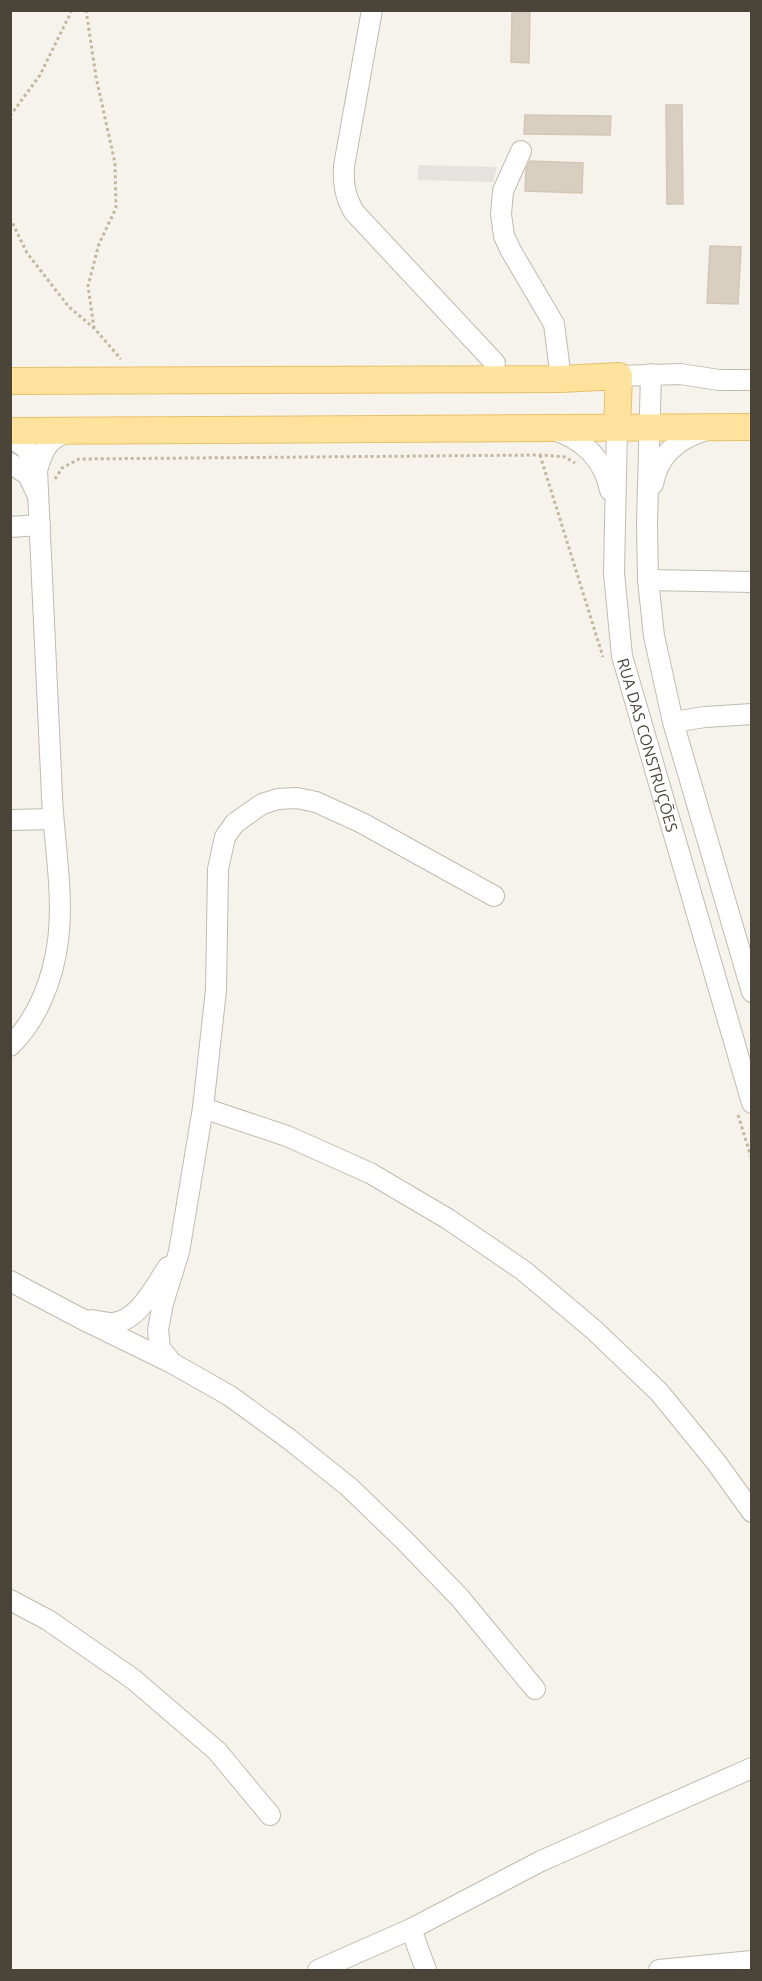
<svg xmlns="http://www.w3.org/2000/svg" width="762" height="1981" viewBox="0 0 762 1981" font-family="Ubuntu,sans-serif">
	<style>
		.parking { fill: #e5e3e0 }
		.building { fill: #d8cfc1; stroke: #d3c7b4; stroke-width: 1.5 }
		.lines { fill: none; stroke-linecap: round; stroke-linejoin: round }
		.minor-casing { stroke: #c2bbae; stroke-width: 22 }
		.major-casing { stroke: #e6c16a; stroke-width: 28 }
		.path { stroke: #c4b79f; stroke-width: 3; stroke-dasharray: 3 3; stroke-linecap: butt }
		.minor { stroke: #fff; stroke-width: 20 }
		.major { stroke: #ffe39c; stroke-width: 26 }
		.labels { text-anchor: middle; dominant-baseline: central; stroke-width: 4.5; stroke-linejoin: round; paint-order: stroke }
		.street-label { font-size: 16px; fill: #4b4439; stroke: #fff }
	</style>
	<rect width="100%" height="100%" fill="#f6f3ec"/>
	<path class="parking" d="M418,165L497,167L493,182L418,180Z"/>
	<g class="building">
		<path d="M512,10H530L529,63L511,62Z"/>
		<path d="M666,105H682L683,204H667Z"/>
		<path d="M525,115L611,116L610,135L524,134Z"/>
		<path d="M530,161L583,163L582,193L525,191L526,169Z"/>
		<path d="M710,246L741,247L738,304L707,303Z"/>
	</g>
	<g class="lines">
		<defs>
			<g id="minor">
				<path d="M372,10L344,166C343,185 345,196 354,212L495,363"/>
				<path d="M521,151L503,191L501,214L504,236L511,251L554,324L561,379"/>
				<path d="M651,374L647,523L648,580L654,636L673,722L752,992"/>
				<path d="M619,376L680,374L719,380H752"/>
				<path id="s1" d="M617,428L614,573L622,656L752,1103"/>
				<path d="M553,430C583,438 604,460 610,490"/>
				<path d="M10,437L26,448L37,470"/>
				<path d="M10,463L28,475L37,494"/>
				<path d="M653,484C658,455 679,438 707,430"/>
				<path d="M10,527L40,525"/>
				<path d="M648,580L752,582"/>
				<path d="M673,722L705,717L752,714"/>
				<path d="M10,820L53,819"/>
				<path d="M10,1046C38,1019 53,979 58,941C64,893 54,843 52,796C47,687 42,579 37,470C44,447 48,438 72,431"/>
				<path d="M203,1108L287,1136L370,1173L448,1219L524,1271L593,1329L659,1392L716,1462L752,1512"/>
				<path d="M10,1281L80,1318L172,1363L230,1396L289,1439L349,1487L405,1541L460,1598L535,1689"/>
				<path d="M92,1320C98,1321 106,1323 112,1323C138,1322 155,1286 168,1267"/>
				<path d="M172,1363L160,1348L158,1330L163,1303L179,1252L203,1108L216,990L218,869L225,837L235,823L262,804L278,799L297,798L316,802L362,823L494,896"/>
				<path d="M10,1600L48,1620L133,1679L217,1751L270,1815"/>
				<path d="M411,1929L426,1970"/>
				<path d="M318,1970L411,1929L541,1861L752,1768"/>
				<path d="M659,1970L752,1961"/>
			</g>
			<g id="major">
				<path d="M10,381L561,379L619,376L617,428"/>
				<path d="M10,431L752,427"/>
			</g>
		</defs>
		<use href="#minor" class="minor-casing"/>
		<use href="#major" class="major-casing"/>
		<g class="path">
			<path d="M86,10L96,77L115,163L116,208L99,244L88,286L94,328"/>
			<path d="M10,116L40,75L72,10"/>
			<path d="M10,218L27,253L69,307L94,328L121,359"/>
			<path d="M540,455L603,657"/>
			<path d="M55,479L62,468L79,459L540,455L565,457L575,463"/>
			<path d="M738,1115L752,1160"/>
		</g>
		<use href="#minor" class="minor"/>
		<use href="#major" class="major"/>
	</g>
	<g class="labels">
		<g class="street-label">
			<text stroke="none"><textPath href="#s1" startOffset="321">RUA DAS CONSTRUÇÕES</textPath></text>
		</g>
	</g>
	<rect width="762" height="1981" fill="none" stroke="#4b4439" stroke-width="24"/>
</svg>
